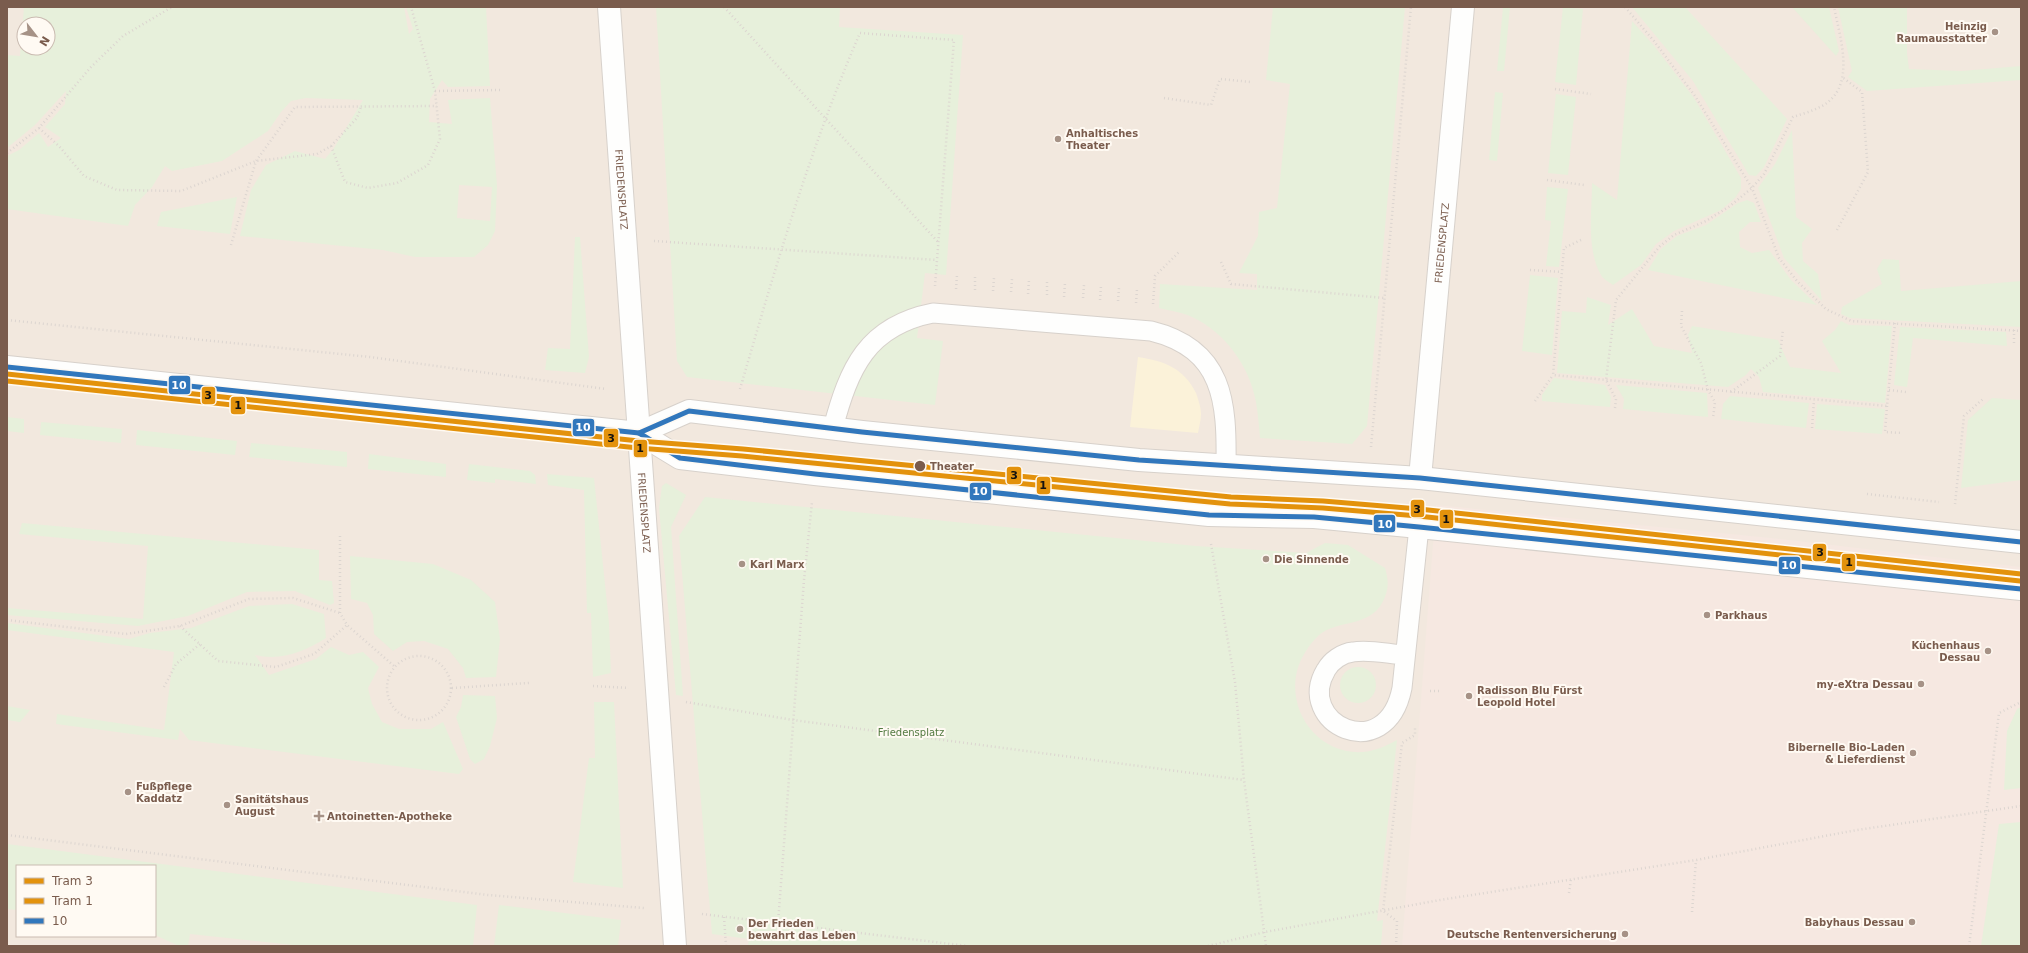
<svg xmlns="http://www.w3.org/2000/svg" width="2028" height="953" viewBox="0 0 2028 953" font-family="'DejaVu Sans',sans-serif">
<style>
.residential{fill:#f2e8de;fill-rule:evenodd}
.commercial{fill:#f6e8e1}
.green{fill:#e7f0db;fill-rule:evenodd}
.sand{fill:#fbf2d9}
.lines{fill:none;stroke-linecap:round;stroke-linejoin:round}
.service-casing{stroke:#d7d1cb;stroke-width:21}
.minor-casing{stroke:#d7d1cb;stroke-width:24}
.path{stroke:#dcd5d0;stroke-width:2.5;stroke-dasharray:1 3;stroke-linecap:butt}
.service{stroke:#fefefd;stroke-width:19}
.minor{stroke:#fefefd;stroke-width:22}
.bus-1-casing{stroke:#fffaf3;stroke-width:8}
.bus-1{stroke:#3177bc;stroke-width:5}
.tram-1-casing{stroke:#fffaf3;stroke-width:8}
.tram-2-casing{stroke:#fffaf3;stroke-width:8}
.tram-1{stroke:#e3920c;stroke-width:5}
.tram-2{stroke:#e3920c;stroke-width:5}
.poi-dot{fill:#a69286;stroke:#fffaf3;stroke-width:1.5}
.stop-dot{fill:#7a5c4d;stroke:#fffaf3;stroke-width:1.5}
.labels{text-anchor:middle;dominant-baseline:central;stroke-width:4;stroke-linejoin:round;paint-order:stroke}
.poi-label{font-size:10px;font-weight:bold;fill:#7a5c4d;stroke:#fffaf3;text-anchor:start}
.street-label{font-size:10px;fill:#7a5c4d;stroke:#fffaf3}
.stop-label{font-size:10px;font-weight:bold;fill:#7a5c4d;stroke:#fffaf3;text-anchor:start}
.park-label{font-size:10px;fill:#537a41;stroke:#fffaf3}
.line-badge{stroke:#fffaf3;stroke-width:1.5}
.badge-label{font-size:11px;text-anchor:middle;font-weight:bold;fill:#fff}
.pale-badge-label{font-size:11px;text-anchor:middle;font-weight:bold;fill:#111}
</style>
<rect width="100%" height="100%" fill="#f9f5f0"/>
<path class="residential" d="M7 7H2021V946H7ZM24 24H48V48H24ZM17 866H155V936H17Z"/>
<polygon class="commercial" points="1436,505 1771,538 2021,567 2021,946 1402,946"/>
<g class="green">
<path d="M24 7H404L409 34 413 29 406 7H486L490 86 448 87 442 80 430 99 429 122 452 124 448 100 490 98 497 186 495 231 488 245 474 257H415L383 250 240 236 251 190 266 165 295 151 325 159 334 148 363 100 306 98 291 101 281 112 268 131 222 161 172 171 165 166 152 187 135 205 128 226 7 209V156L19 150 39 133 48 147 61 138 45 127 65 104 66 91 35 125 7 148V55L20 56ZM24 24H48V48H24ZM459 185 492 187 490 221 457 218Z"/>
<polygon points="656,7 840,7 839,27 963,35 946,275 925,273 917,338 943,341 935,405 687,377 677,361"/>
<path d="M1273 7H1405L1367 426 1352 444 1260 438C1259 426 1258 414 1256 402 1250 367 1225 332 1192 317 1182 312 1170 311 1159 308L1160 284 1257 290V274L1239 273 1258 236 1259 212 1277 208 1290 84 1266 80Z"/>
<polygon points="1503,7 1510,7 1504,71 1497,71"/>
<polygon points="1563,7 1583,9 1576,85 1555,82"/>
<polygon points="1632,7 1685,7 1787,119 1764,167 1756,176 1749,175 1693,81"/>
<polygon points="1792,7 1829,7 1839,51 1836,56"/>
<polygon points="1838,7 1907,7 1907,53 1909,69 1961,71 2021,66 2021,80 1867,91 1848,77 1852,71"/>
<path d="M1632 21 1655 47 1694 98 1741 178V189L1735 198 1721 210 1674 231 1656 244 1641 265 1613 285C1609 282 1603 279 1601 275 1586 249 1592 212 1592 183L1617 200Z"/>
<polygon points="1495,92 1503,93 1497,161 1489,160"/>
<polygon points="1556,94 1576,97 1568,175 1548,173"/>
<polygon points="1792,130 1796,217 1812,229 1802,243 1803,261 1818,274 1822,301 1784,258 1758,188 1775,164"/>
<polygon points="1547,187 1568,189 1559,267 1546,266 1551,221 1545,220"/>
<polygon points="237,197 230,234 157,226 161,212"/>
<polygon points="1747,200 1754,203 1761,222 1750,222 1739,232 1740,247 1752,253 1769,250 1791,280 1817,305 1648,270 1661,249 1677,236 1706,225 1738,203"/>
<polygon points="575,237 580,237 589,357 585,373 545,370 548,348 570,349"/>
<polygon points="1883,259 1899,260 1901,291 2021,281 2021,327 1850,318 1841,314 1842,307 1882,284 1877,269"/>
<polygon points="1530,275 1558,278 1552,355 1522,351"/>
<polygon points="1587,297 1611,305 1608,325 1632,309 1654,346 1692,353 1688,335 1692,326 1778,340 1790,367 1841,373 1822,341 1835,330 1841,321 1849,325 1892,326 1885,403 1763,392 1759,377 1751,369 1746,375 1728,387 1557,373 1562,311 1586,313"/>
<polygon points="1900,327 2006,332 2007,346 1913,338 1907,387 1894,385"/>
<polygon points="1554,378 1605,385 1611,397 1610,407 1542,401 1542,395"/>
<polygon points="1616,385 1707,393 1708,417 1623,409 1624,399"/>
<polygon points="1730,396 1809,403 1806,428 1721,419 1723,404"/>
<polygon points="1992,398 2021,400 2021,480 1961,488 1968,420"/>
<polygon points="1817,404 1885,409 1882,434 1815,429"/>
<polygon points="7,417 24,419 24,433 7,431"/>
<polygon points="41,422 122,429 121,443 40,435"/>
<polygon points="137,430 237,441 235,455 136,445"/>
<polygon points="251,443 347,452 347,467 249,457"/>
<polygon points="369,454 446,464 446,477 368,469"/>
<polygon points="469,464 530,471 535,475 536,484 495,479 495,483 467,480"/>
<polygon points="547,474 594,478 609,623 611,673 593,677 591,613 587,613 584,490 548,485"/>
<polygon points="666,483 686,495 671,527 683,696 676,695 659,508 662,486"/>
<path d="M705 497 1196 546 1306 553 1325 543 1348 545 1385 568C1389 581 1389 591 1382 603 1369 627 1337 620 1319 635 1309 644 1300 659 1297 671 1287 713 1319 755 1363 752 1375 751 1386 746 1397 740L1377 921 1383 920 1381 946H748L749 939 712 934 679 536Z"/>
<polygon points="22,523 319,550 319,580 332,581 334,603 330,605 295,591 247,592 188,616 138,626 7,615 7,608 143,619 148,546 19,534"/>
<polygon points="350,556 433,564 471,580 495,602 500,639 496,677 466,678 463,668 448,649 424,641 407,642 393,651 374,634 373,615 367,603 351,599"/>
<path d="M292 604 324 614 326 638C304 652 281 661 255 655L269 675 316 659 331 647 349 655 363 652 379 667 368 688 372 704 382 722 399 729H431L443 722 463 769 459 774 189 740 180 729 178 740 56 724 57 714 164 730 174 652 7 630V623L129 639 150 633 191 628 249 606Z"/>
<circle cx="1358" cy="685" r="18"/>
<polygon points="463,695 495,696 497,718 490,746 484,759 475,764 470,759 456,717 461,707"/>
<polygon points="594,702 614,702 623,888 573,882 589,758 595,758"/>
<polygon points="7,706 30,710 20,722 7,720"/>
<polygon points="2021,707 2021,788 2004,790 2007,731 2017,709"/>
<polygon points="2021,822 2021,946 1981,946 1999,824"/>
<polygon points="7,844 477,905 473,946 302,946 190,934 188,946 179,946 155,935 155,866 17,866 17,910 7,909"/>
<polygon points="499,905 621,920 618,946 494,946"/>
</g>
<path class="sand" d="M1138 357C1164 361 1184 368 1196 393 1198 399 1201 407 1201 414 1201 420 1199 427 1198 433L1130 427Z"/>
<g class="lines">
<defs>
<g id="service">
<path d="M833 428C849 368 867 326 933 313L1151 331C1224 349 1227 402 1226 466"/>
<path d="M1404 655C1388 654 1369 649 1353 652 1342 653 1331 661 1326 670 1294 723 1386 768 1402 688L1419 527"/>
</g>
<g id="minor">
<path id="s1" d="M609 7 675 946"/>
<polyline points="7,367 639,433 680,458 815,474 1209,515 1314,517 1419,527 2021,589"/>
<polyline points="639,433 689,411 862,432 1139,460 1420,478 2021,542"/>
<path id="s2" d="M1420 478 1463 7"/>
</g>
</defs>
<use href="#service" class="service-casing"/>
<use href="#minor" class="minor-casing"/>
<g class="path">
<polyline points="724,7 938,242"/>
<polyline points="1625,7 1654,41 1695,96 1752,188 1779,258 1797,281 1826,309 1851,321 2021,331"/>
<polyline points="1555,89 1591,94"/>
<polyline points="435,91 500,90"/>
<polyline points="1164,98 1211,105 1220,79 1251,82"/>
<polyline points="39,128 59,146 84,176 117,190 181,191 256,161 317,154 331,146 357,118 361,107"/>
<polyline points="331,146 345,182 368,188 397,183 428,165 440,139 435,91 411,7"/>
<polyline points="7,153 39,128 91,67 123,36 172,7"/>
<polyline points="1547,180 1584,185"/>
<polyline points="1837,230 1868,172 1862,92 1842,77"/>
<polyline points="1581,240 1564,248 1553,375 1887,406 1895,323"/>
<polyline points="654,241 937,260"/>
<polyline points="231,245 256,161 295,107 437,106"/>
<polyline points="1221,262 1231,284 1384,298"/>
<polyline points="1530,270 1561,272"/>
<polyline points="956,289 957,275"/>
<polyline points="975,290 975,276"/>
<polyline points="993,291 994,278"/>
<polyline points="1011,292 1012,279"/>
<polyline points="1028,294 1029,280"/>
<polyline points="1047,295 1047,282"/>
<polyline points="1064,297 1065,283"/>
<polyline points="1083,298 1084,285"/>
<polyline points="1100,300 1101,286"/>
<polyline points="1118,301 1119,288"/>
<polyline points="1136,303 1137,289"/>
<polyline points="1153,304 1155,276 1179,252"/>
<polyline points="1682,311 1681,326 1701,363 1708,390 1715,402 1713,418"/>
<polyline points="7,320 370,357 606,389"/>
<polyline points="2014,330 2014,346"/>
<path d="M740 389C775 269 810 148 860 33L954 40 935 286"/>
<polyline points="1889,390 1906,392"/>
<polyline points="1731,392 1780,356 1783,329"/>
<polyline points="1535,401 1553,375"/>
<polyline points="1887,406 1885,432 1902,433"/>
<path d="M1615 408 1616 399 1606 380 1616 300 1660 246 1674 235 1706 221 1730 206 1752 188 1764 174 1793 117C1802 114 1813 111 1822 106 1857 87 1840 38 1834 7"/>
<polyline points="1812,428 1814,400"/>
<polyline points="1371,447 1411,7"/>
<polyline points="1867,494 1939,502"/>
<polyline points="1955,504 1964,416 1984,398"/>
<polyline points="340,536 340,613 347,625 394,666"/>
<polyline points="1211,544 1235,682 1244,780 1266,946"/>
<polyline points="7,620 126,634 180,626 249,599 293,598 340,613"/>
<polyline points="180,626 218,661 276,667 314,654 347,625"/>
<circle cx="419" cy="688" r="32"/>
<polyline points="593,686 629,688"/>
<polyline points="164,687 176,664 200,644"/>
<polyline points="452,688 529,683"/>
<polyline points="1430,691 1440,691"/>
<polyline points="686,702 793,720 1244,780"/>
<polyline points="7,835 488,895 644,908"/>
<polyline points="1569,893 1571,879"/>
<polyline points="1692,912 1696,860"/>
<polyline points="702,914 968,946"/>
<polyline points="724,917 726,946"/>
<polyline points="778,923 804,580 812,502"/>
<polyline points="1208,946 1265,932 1440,900 1696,860 1857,830 2021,806"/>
<polyline points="1396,946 1397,921 1383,911 1402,743 1415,735 1415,728"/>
<polyline points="1969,946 1999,713 2021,702"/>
</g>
<use href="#service" class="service"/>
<use href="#minor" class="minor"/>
<defs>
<g id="bus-1">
<polyline points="7,367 639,433 680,458 815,474 1209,515 1314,517 1419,527 2021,589"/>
<polyline points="639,433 689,411 862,432 1139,460 1420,478 2021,542"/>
</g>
</defs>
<use href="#bus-1" class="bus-1-casing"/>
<use href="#bus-1" class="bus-1"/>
<defs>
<polyline id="tram-1" points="7,374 639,441 743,449 1231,497 1323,501 1419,509 2021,574"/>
<polyline id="tram-2" points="7,381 638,448 742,456 1230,504 1323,508 1418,516 2020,581"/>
</defs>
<use href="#tram-1" class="tram-1-casing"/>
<use href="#tram-2" class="tram-2-casing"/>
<use href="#tram-1" class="tram-1"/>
<use href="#tram-2" class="tram-2"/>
</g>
<g class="poi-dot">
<circle cx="1995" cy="32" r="4"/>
<circle cx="1058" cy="139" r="4"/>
<circle cx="1266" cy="559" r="4"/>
<circle cx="742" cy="564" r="4"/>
<circle cx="1707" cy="615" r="4"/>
<circle cx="1988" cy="651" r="4"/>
<circle cx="1921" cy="684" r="4"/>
<circle cx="1469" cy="696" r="4"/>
<circle cx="1913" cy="753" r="4"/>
<circle cx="128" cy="792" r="4"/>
<circle cx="227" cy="805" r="4"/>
<path d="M317 810h4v4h4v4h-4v4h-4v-4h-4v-4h4z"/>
<circle cx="1912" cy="922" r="4"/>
<circle cx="740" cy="929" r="4"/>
<circle cx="1625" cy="934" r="4"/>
</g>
<circle class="stop-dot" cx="920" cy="466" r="6"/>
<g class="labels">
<g class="poi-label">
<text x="1987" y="26" text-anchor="end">Heinzig<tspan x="1987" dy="12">Raumausstatter</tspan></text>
<text x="1066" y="133">Anhaltisches<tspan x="1066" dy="12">Theater</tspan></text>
<text x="1274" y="559">Die Sinnende</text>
<text x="750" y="564">Karl Marx</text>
<text x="1715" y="615">Parkhaus</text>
<text x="1980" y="645" text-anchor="end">Küchenhaus<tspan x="1980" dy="12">Dessau</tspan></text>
<text x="1913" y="684" text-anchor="end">my-eXtra Dessau</text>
<text x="1477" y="690">Radisson Blu Fürst<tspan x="1477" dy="12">Leopold Hotel</tspan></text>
<text x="1905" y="747" text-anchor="end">Bibernelle Bio-Laden<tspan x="1905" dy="12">&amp; Lieferdienst</tspan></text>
<text x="136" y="786">Fußpflege<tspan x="136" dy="12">Kaddatz</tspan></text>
<text x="235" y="799">Sanitätshaus<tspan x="235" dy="12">August</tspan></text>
<text x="327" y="816">Antoinetten-Apotheke</text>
<text x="1904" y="922" text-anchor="end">Babyhaus Dessau</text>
<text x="748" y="923">Der Frieden<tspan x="748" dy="12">bewahrt das Leben</tspan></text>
<text x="1617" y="934" text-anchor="end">Deutsche Rentenversicherung</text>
</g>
<g class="street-label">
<text stroke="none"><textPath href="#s1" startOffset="183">FRIEDENSPLATZ</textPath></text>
<text stroke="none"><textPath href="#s2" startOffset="236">FRIEDENSPLATZ</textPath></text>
<text stroke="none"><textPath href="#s1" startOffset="507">FRIEDENSPLATZ</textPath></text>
</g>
<g class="stop-label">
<text x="930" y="466">Theater</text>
</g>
<g class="park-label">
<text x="911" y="732">Friedensplatz</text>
</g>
</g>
<g class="line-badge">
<rect x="168" y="375" width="23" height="20" rx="4" fill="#3177bc"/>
<rect x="201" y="386" width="15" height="19" rx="4" fill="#e3920c"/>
<rect x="230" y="396" width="16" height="19" rx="4" fill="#e3920c"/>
<rect x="572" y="418" width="23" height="19" rx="4" fill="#3177bc"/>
<rect x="603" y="428" width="16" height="20" rx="4" fill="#e3920c"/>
<rect x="633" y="439" width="15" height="19" rx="4" fill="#e3920c"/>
<rect x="1006" y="466" width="16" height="19" rx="4" fill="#e3920c"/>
<rect x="1036" y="476" width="15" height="19" rx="4" fill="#e3920c"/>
<rect x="969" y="482" width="23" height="19" rx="4" fill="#3177bc"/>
<rect x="1410" y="499" width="15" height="19" rx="4" fill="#e3920c"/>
<rect x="1439" y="509" width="15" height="20" rx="4" fill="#e3920c"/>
<rect x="1373" y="514" width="23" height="19" rx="4" fill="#3177bc"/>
<rect x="1812" y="543" width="15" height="19" rx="4" fill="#e3920c"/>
<rect x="1841" y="553" width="15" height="19" rx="4" fill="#e3920c"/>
<rect x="1778" y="556" width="23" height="19" rx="4" fill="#3177bc"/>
</g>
<g class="badge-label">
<text x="179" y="389">10</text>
<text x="583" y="431">10</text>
<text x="980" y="495">10</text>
<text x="1385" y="528">10</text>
<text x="1789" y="569">10</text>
</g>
<g class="pale-badge-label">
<text x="208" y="399">3</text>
<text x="238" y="409">1</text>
<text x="611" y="442">3</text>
<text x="640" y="452">1</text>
<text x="1014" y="479">3</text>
<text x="1043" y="489">1</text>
<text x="1417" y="513">3</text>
<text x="1446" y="523">1</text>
<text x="1820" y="556">3</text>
<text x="1849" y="566">1</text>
</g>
<rect width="2028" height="953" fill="none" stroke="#7a5c4d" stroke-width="16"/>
<rect x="16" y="865" width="140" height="72" fill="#fffaf3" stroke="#cabbb1"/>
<rect x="24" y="878" width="20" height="6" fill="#e3920c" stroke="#cabbb1"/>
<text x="52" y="885" font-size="12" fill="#7a5c4d">Tram 3</text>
<rect x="24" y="898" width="20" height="6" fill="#e3920c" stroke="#cabbb1"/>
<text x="52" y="905" font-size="12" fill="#7a5c4d">Tram 1</text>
<rect x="24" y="918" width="20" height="6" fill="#3177bc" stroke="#cabbb1"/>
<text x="52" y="925" font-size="12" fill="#7a5c4d">10</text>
<g transform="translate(36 36) rotate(121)"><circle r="19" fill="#fffaf3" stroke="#cabbb1"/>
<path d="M0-3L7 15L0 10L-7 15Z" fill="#a69286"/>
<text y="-6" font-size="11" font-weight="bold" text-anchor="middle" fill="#7a5c4d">N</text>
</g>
</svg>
